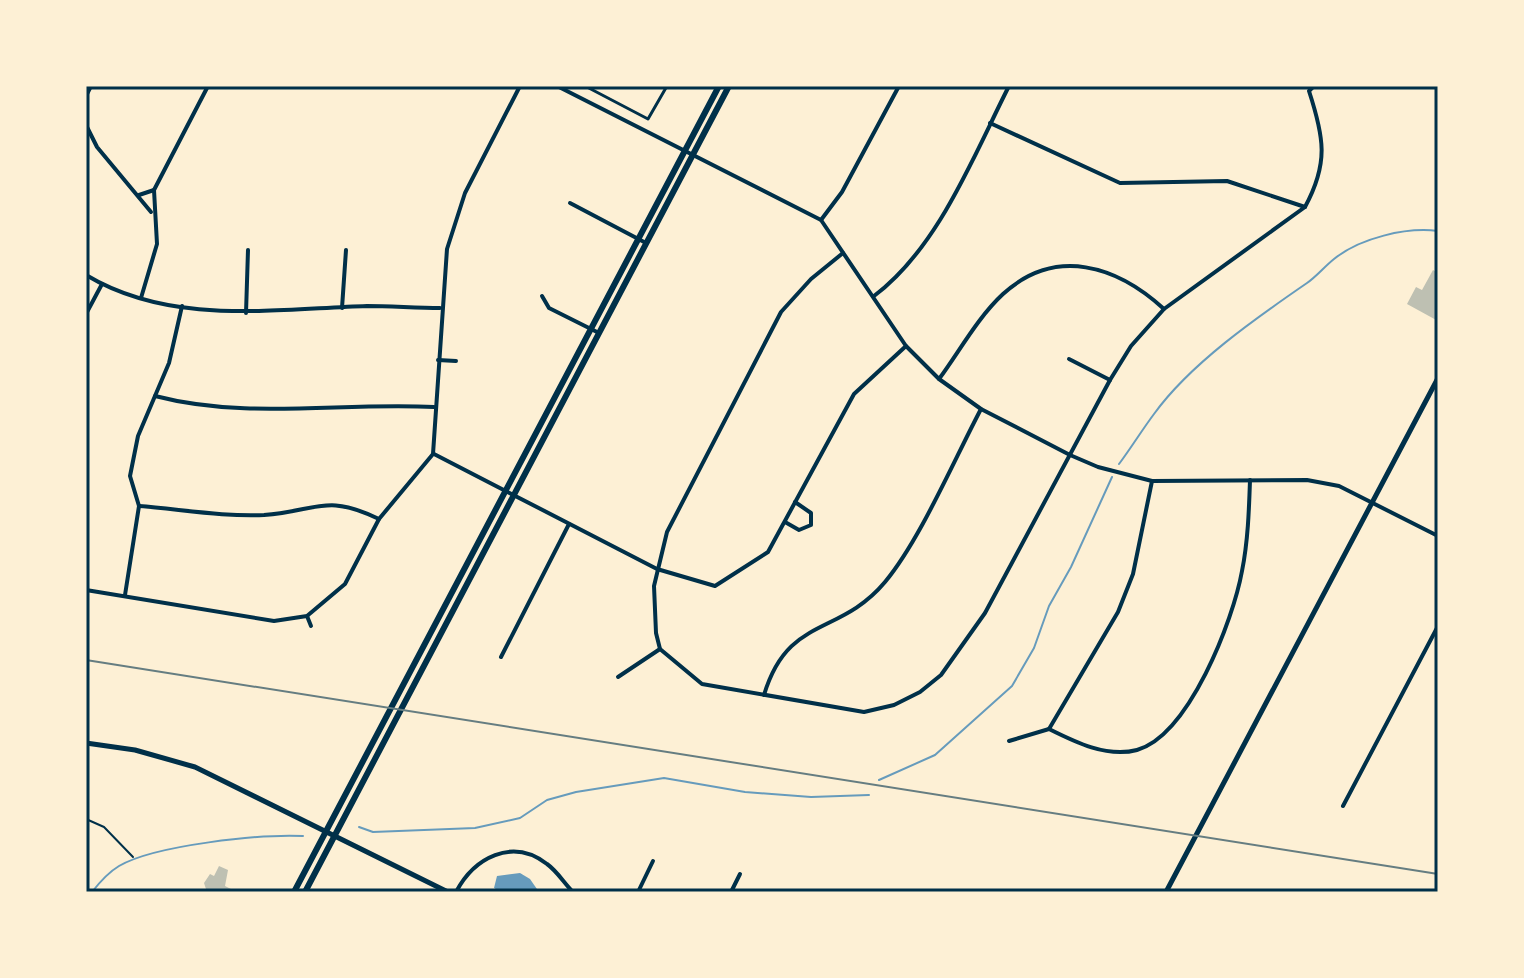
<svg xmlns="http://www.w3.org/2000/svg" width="1524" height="978" viewBox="0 0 1524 978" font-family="'Nunito Sans',sans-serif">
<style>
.water{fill:#669bbc}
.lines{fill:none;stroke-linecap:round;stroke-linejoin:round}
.stream{stroke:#669bbc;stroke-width:2}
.building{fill:#bec0b2}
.path{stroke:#003049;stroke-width:2}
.pedestrian{stroke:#003049;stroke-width:3}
.minor{stroke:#003049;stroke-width:4}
.secondary{stroke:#003049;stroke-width:5}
.primary{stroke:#003049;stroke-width:6}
.rail{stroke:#657d81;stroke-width:2}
.neatline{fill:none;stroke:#003049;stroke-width:3}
</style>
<rect width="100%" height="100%" fill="#fdf0d5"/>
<polygon class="water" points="520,873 530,879 539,892 501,892 494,888 497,876"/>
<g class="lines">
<g class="stream">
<path d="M1119 464C1131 448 1142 430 1154 414 1190 364 1256 318 1307 283 1317 276 1324 267 1334 259 1360 238 1406 227 1438 231"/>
<polyline points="879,780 935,755 1012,686 1034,648 1049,606 1071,567 1112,477"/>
<polyline points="359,827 373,832 475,828 520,818 547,800 576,792 664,778 745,792 811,797 869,795"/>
<path d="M92 892C99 883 109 872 119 866 155 845 261 834 303 836"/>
</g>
</g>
<g class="building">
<polygon points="1433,270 1438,273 1438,321 1407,304 1416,287 1422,290"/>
<polygon points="219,866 228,870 225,886 237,892 207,892 204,883 210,874 214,876"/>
</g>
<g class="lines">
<polyline class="path" points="86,819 104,827 133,857"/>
<polyline class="pedestrian" points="585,86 648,119 667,86"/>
<g class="minor">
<polyline points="557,86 821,220 906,346 939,379 981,409 1070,455 1098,467 1152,481 1307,480 1339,486 1438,536"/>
<polyline points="1158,86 1159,86"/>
<polyline points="86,96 91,86"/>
<polyline points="990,123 1120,183 1227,181 1305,207"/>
<polyline points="86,125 97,147 151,212"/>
<polyline points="139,195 154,190"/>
<polyline points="570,203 646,243"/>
<polyline points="821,220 842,192 899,86"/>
<path d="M843 253 811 279 781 312 667 532 654 586 656 633 660 649 702 684 864 712 894 705 920 692 941 675 985 613 1110 380 1131 346 1164 309 1305 207C1329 163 1324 137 1309 91L1314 86"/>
<path d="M86 275C171 326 273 309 367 306 391 306 416 308 440 308"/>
<polyline points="542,296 549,308 599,333"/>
<path d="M874 296C938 248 973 157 1009 86"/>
<polyline points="141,298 157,244 154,190 208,86"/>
<polyline points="342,308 346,250"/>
<polyline points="246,313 248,250"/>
<polyline points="86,314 102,284"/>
<polyline points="1069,359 1110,380"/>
<polyline points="438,360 456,361"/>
<path d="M939 379C959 352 978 317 1003 294 1056 246 1117 266 1164 309"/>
<path d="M155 396C247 420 340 402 434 407"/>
<polyline points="434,454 657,569 715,586 768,552 854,394 906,346"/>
<path d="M139 506C179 509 224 517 264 515 318 511 325 493 379 519"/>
<polyline points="785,522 799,530 811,525 811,513 795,502"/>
<polyline points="86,590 274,621 307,616 345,584 379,519 433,454 447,249 465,193 520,86"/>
<polyline points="125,595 139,506 130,476 138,436 169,363 182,306"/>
<polyline points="307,616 311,626"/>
<polyline points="501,657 569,524"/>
<polyline points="618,677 660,649"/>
<path d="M764 695C788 615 839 637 885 582 920 540 954 460 981 409"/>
<polyline points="1049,729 1118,612 1133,574 1152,481"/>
<path d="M1009 741 1049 729C1075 742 1107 758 1137 750 1189 735 1233 621 1242 571 1248 541 1249 510 1250 480"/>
<polyline points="1343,806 1438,626"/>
<path d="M456 892C474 858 512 837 547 864 557 871 564 883 573 892"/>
<polyline points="638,892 653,861"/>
<polyline points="731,892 740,874"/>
</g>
<g class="secondary">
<polyline points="86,743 135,750 195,767 448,892"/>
<polyline points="1166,892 1438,378"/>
</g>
<g class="primary">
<polyline points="294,892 719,86"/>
<polyline points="305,892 729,86"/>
</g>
<polyline class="rail" points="86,660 1438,874"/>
</g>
<rect width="1524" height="978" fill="none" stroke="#fdf0d5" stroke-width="176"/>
<rect x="88" y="88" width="1348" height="802" class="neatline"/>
</svg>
